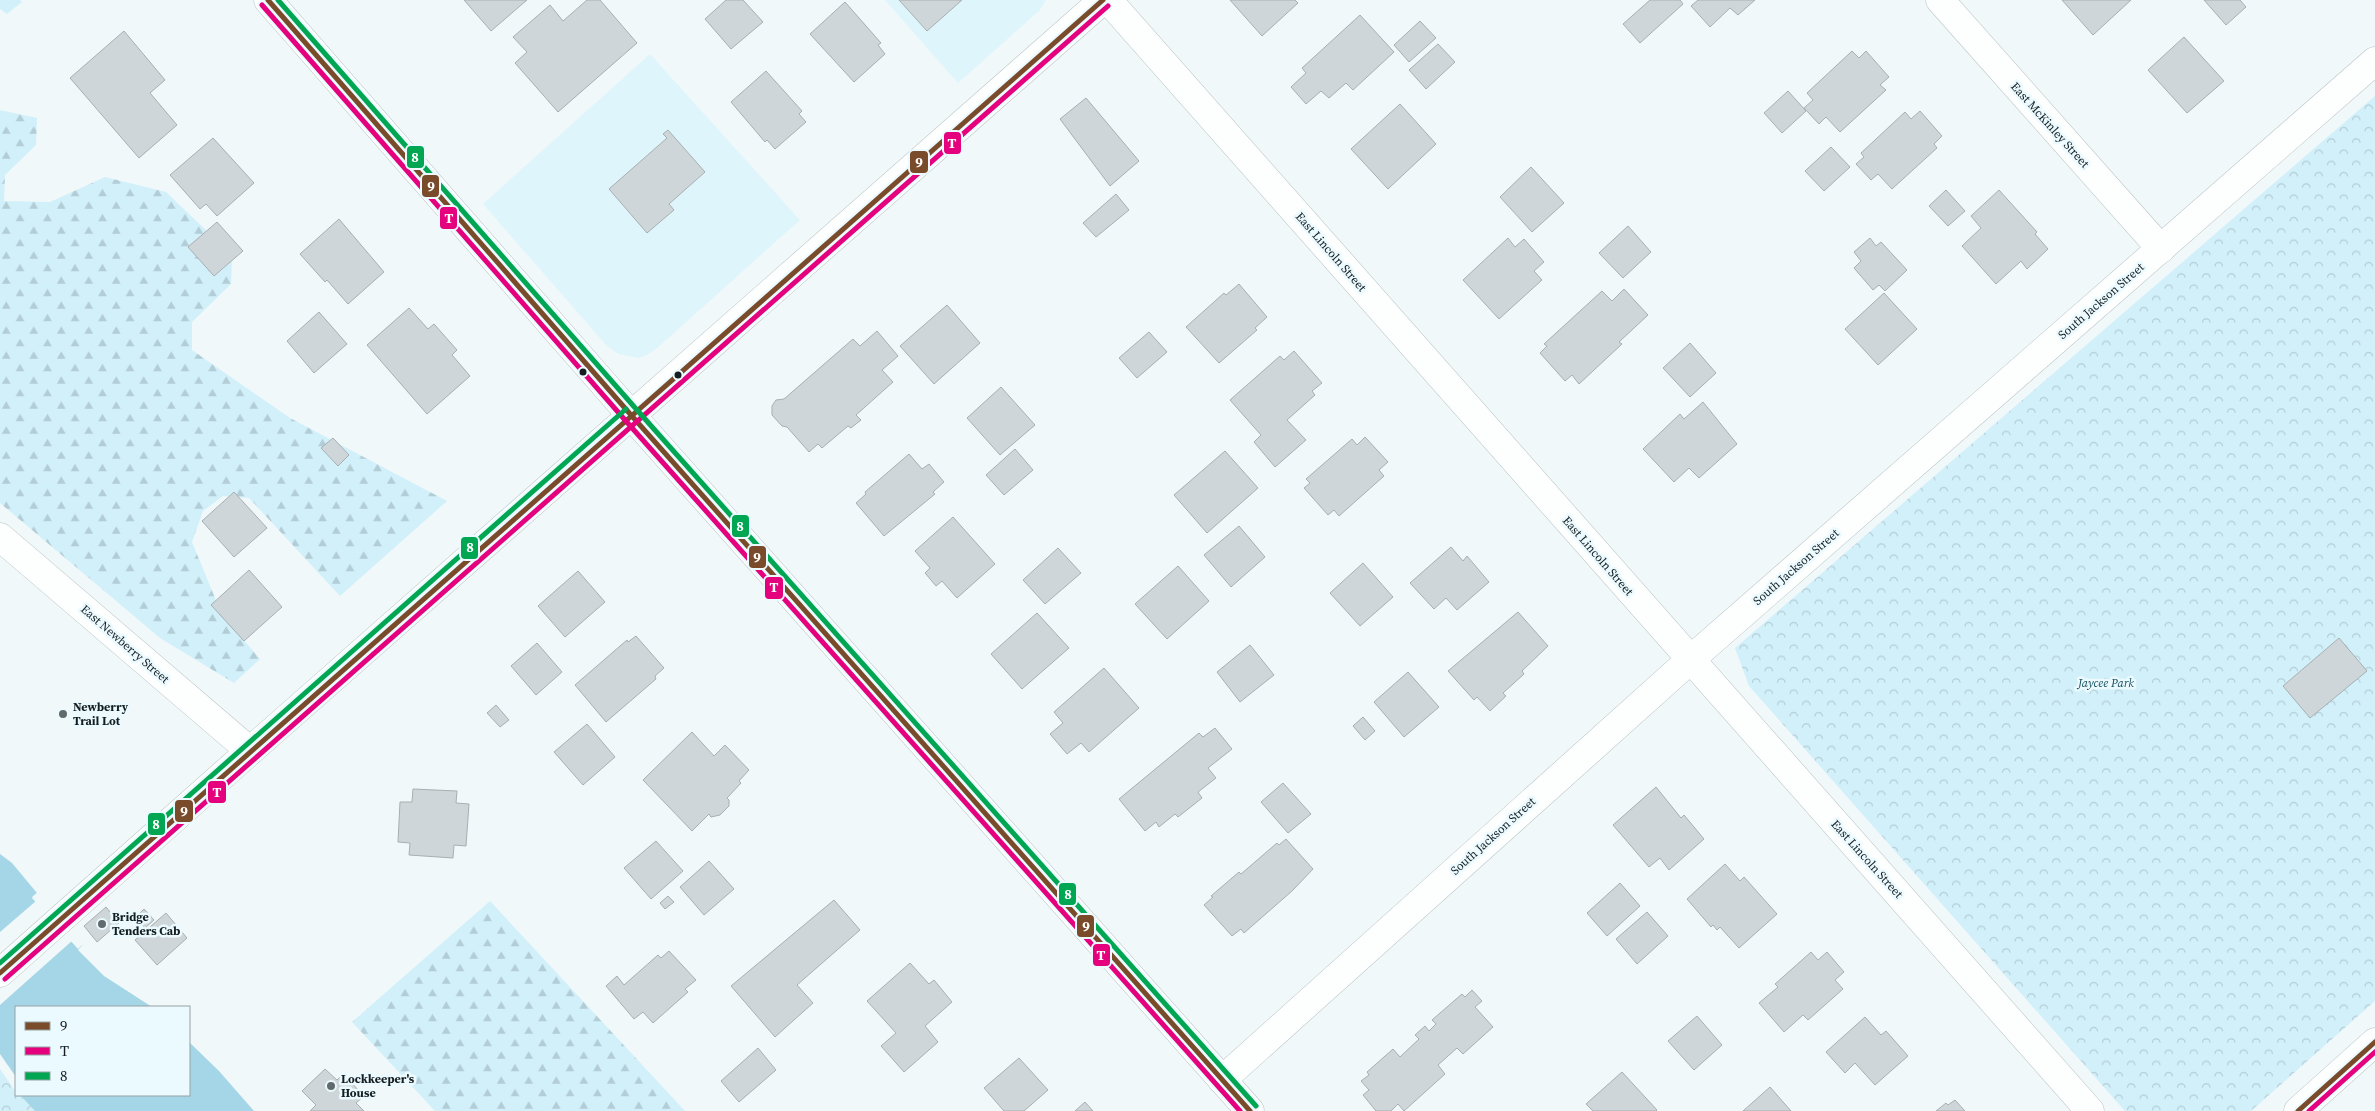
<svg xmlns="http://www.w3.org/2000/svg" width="2375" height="1111" viewBox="0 0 2375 1111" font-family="'Source Serif 4',serif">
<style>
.built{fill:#def5fc}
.grass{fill:#d2f0fa}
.forest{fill:url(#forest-firs)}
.park{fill:url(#park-crowns)}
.water{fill:#a4d6e7}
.pier{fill:#f0f8fa}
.building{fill:#ced6d9;stroke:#a7afb1}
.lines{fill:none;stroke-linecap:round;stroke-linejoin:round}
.minor-casing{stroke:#bac2c4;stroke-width:29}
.major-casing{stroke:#bac2c4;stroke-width:29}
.minor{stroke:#fdfefe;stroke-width:28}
.major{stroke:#fdfefe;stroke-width:28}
.bus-1-casing{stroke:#ebfaff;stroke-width:9}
.bus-2-casing{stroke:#ebfaff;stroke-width:9}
.bus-3-casing{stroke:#ebfaff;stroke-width:9}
.bus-1{stroke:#7a4b2a;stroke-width:5}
.bus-2{stroke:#e5007d;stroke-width:5}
.bus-3{stroke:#00a651;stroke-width:5}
.bus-dot{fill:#141d20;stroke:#ebfaff;stroke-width:2}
.poi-dot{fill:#616a6c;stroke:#ebfaff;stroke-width:2}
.labels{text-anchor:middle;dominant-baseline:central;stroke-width:5;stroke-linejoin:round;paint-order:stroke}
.street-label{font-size:12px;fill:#141d20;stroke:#ebfaff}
.park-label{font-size:12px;font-style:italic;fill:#134e5e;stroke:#ebfaff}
.poi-label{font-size:12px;font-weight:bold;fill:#141d20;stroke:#ebfaff;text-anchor:start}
.line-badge{stroke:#ebfaff;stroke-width:2}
.badge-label{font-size:14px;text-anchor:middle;font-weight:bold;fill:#fff}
</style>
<defs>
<pattern id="forest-firs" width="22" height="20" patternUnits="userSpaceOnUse" patternTransform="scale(1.25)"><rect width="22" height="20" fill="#d2f0fa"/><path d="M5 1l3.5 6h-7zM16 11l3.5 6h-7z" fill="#b3cdd6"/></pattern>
<pattern id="park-crowns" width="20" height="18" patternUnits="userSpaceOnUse" patternTransform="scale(1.25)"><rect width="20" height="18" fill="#d2f0fa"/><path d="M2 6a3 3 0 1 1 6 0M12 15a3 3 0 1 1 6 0" fill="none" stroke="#b3cdd6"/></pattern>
</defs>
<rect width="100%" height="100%" fill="#f0f8fa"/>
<g class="built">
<polygon points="885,0 1046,0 1040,10 958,83"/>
<polygon points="650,54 800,220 657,348 647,355 639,358 619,354 607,346 483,204"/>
</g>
<polygon class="grass" points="0,0 20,0 22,2 7,14 0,9"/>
<g class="forest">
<polygon points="0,110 37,118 36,145 5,175 4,201 50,202 105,177 166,192 232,255 231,284 192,322 192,350 290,418 447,501 340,596 249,498 223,496 203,511 192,542 222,615 260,659 234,683 160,638 0,503"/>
<polygon points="490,901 685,1111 435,1111 352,1022"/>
</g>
<g class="park">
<polygon points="2375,96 2375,1001 2251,1111 2125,1111 1749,686 1735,648"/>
<polygon points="0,1065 16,1089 16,1095 20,1095 35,1111 0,1111"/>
</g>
<g class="water">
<polygon points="0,854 12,863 37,893 32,898 78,949 82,945 165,1007 16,1007 16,1089 0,1065"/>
<polygon points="189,1029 264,1111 35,1111 20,1095 189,1095"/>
</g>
<g class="pier">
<polygon points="39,891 36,897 73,940 0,1005 0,932 36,901 32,897"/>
<polygon points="84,943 164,1003 167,1007 152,1007 104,976 78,950"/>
<polygon points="189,1027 217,1053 267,1111 254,1111 219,1071 189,1042"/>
<polygon points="0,1054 16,1077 16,1092 0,1069"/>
</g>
<g class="building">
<polygon points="464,0 527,0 491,31"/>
<polygon points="587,0 600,0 637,43 558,112 515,63 527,52 513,37 550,5 563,21"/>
<polygon points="726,0 743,0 763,22 731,49 705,19"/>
<polygon points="899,0 962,0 927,31"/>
<polygon points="1230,0 1295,0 1298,3 1262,36"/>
<polygon points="1650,0 1680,0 1683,4 1640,43 1623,24"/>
<polygon points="1698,0 1755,0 1738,15 1730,8 1710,27 1691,6"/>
<polygon points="2062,0 2131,0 2093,35"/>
<polygon points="2204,0 2240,0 2246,7 2226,25"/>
<polygon points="845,2 881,43 878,45 885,54 854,82 810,34"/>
<polygon points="1360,15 1394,52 1353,90 1346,83 1329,98 1321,91 1306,104 1291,87 1306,73 1302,68"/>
<polygon points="1420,21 1436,38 1409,62 1394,45"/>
<polygon points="124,31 165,80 150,93 177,125 139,158 70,78"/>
<polygon points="2184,37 2224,81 2187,113 2148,70"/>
<polygon points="1438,44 1455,62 1426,89 1409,70"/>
<polygon points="1852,51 1859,58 1866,51 1889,77 1880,85 1886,90 1840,132 1826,117 1819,124 1804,108 1813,100 1807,93"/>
<polygon points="766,71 802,111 799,114 806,122 775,149 767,140 765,142 731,102"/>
<polygon points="1788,91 1806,111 1782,133 1764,113"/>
<polygon points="1086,98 1139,161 1110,186 1060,119"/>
<polygon points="1400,104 1436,144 1388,189 1351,149"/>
<polygon points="1920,111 1942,136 1934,144 1937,148 1892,189 1878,174 1871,180 1856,164 1864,157 1861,153 1905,112 1911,119"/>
<polygon points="668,130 705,172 669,204 674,210 647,233 609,189 667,138 663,134"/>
<polygon points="213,138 254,183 217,216 206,204 200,209 170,175"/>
<polygon points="1831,147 1850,167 1824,191 1805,171"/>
<polygon points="1531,167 1564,203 1532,232 1500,197"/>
<polygon points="1946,190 1965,211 1948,226 1929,206"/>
<polygon points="1999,190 2037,232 2035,234 2048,249 2027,269 2021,261 1996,284 1962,246 1981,228 1971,216"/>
<polygon points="1116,194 1129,210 1096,237 1083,223"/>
<polygon points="339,219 384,272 348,304 327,280 325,282 300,254"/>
<polygon points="217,222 243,251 214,276 188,247"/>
<polygon points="1628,226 1651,252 1623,278 1599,253"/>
<polygon points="1508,238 1515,247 1524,239 1544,262 1534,271 1542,280 1499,319 1463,280"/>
<polygon points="1870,238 1876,246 1881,242 1907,270 1885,291 1879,285 1873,290 1854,268 1861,261 1854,252"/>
<polygon points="1239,284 1267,317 1255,328 1257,330 1219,363 1186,327 1224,293 1226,295"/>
<polygon points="1624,289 1648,315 1619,342 1622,344 1579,384 1572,375 1565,381 1540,353 1547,346 1544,344 1602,291 1612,301"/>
<polygon points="1884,293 1917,329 1878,365 1845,329"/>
<polygon points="947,305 980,343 934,384 900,346"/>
<polygon points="409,308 428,329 434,324 457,350 452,355 470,376 427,414 367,345"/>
<polygon points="319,312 347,344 314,373 287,341"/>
<polygon points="877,331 898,356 882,370 893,382 856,415 861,420 851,428 848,426 822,448 818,444 809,452 787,427 782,426 772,415 772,406 776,400 784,399 853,339 860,346"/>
<polygon points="1149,332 1167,352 1137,378 1119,358"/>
<polygon points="1690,343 1716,373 1690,397 1663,368"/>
<polygon points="1294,351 1322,383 1312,391 1315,395 1287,420 1306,440 1275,467 1254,442 1261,435 1230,400 1280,356 1284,360"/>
<polygon points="1001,387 1035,425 1000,455 967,418"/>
<polygon points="1703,402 1737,444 1699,478 1689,468 1674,482 1643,449 1680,414 1684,419"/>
<polygon points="1365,437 1388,462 1379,470 1384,476 1339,516 1334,510 1328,515 1304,488 1310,483 1306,479 1352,439 1357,445"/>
<polygon points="333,438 349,455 338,466 321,448"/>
<polygon points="1015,449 1033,470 1004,495 986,475"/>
<polygon points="1225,451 1258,488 1207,533 1174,495"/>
<polygon points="909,454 922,469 929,464 944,482 933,492 935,494 884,536 856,503 866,494 865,492"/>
<polygon points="234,492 267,528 234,557 202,521"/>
<polygon points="953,517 995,564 957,598 942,581 936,586 925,573 930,568 915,551"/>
<polygon points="1239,526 1265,557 1231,587 1204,555"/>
<polygon points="1451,547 1463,561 1467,556 1489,582 1457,610 1446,598 1434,609 1410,583"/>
<polygon points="1058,548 1081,573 1045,604 1023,580"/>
<polygon points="1363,563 1393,597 1360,626 1330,593"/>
<polygon points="1178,566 1209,601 1167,639 1135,604"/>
<polygon points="249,570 282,607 244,641 211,605"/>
<polygon points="578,571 605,602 565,637 538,606"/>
<polygon points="1518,612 1548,646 1522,671 1524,674 1503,693 1506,696 1490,711 1477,697 1474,700 1448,671"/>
<polygon points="1037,613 1069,648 1022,689 991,654"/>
<polygon points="636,636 664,668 655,676 656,679 606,722 575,685 627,640 628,642"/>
<polygon points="2339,638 2367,671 2310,718 2283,686"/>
<polygon points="537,643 562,672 536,695 511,666"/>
<polygon points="1250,645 1274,675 1240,702 1217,672"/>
<polygon points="1104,668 1139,708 1089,752 1081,743 1067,754 1050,734 1063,723 1054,712"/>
<polygon points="1408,672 1439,707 1404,737 1374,702"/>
<polygon points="496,705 509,720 500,727 487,713"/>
<polygon points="1363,717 1375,731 1365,740 1353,726"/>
<polygon points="587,724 615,757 583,785 554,752"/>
<polygon points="1215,728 1232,749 1208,768 1216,778 1198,792 1202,798 1178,817 1175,814 1159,827 1156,822 1145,831 1119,799 1199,733 1203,737"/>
<polygon points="692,732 714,756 725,745 749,770 739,781 741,783 727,798 729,800 729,806 720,815 711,817 709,814 692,831 643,780"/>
<polygon points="1283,783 1311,814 1288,833 1261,802"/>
<polygon points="1656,787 1681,818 1684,815 1704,839 1669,870 1660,858 1649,867 1613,825"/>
<polygon points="413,789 457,791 456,803 469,804 466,846 454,845 453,858 409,855 410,843 398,842 400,802 412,802"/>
<polygon points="1286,839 1313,869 1292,891 1244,933 1241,929 1232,936 1204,905 1213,897 1211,896 1239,872 1241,874 1277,843 1279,845"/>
<polygon points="656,841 683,871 651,899 624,868"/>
<polygon points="709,861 734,889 704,915 680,887"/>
<polygon points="1725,864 1740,881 1744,877 1777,914 1739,948 1720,927 1717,930 1713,925 1711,927 1687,899"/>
<polygon points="1620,883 1640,906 1607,936 1587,913"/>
<polygon points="668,896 674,902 665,909 660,903"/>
<polygon points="834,900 860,930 797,985 813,1003 775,1037 731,986"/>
<polygon points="106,907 119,923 97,942 84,926"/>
<polygon points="144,909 154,920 145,928 135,918"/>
<polygon points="1647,912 1668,936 1637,964 1616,939"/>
<polygon points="166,913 187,938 157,965 135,940"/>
<polygon points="669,951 696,980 685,989 688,992 653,1023 643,1012 634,1019 606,986 617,976 624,985 658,955 661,958"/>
<polygon points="1811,952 1818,960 1827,952 1844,972 1835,980 1843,989 1808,1020 1803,1015 1784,1032 1759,1003 1778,987 1775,984"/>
<polygon points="910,963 929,984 934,980 952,1002 925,1026 938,1042 904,1072 881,1046 896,1033 867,1001"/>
<polygon points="1472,990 1482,1001 1475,1007 1493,1027 1463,1054 1457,1048 1438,1065 1445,1074 1404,1111 1398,1104 1391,1111 1376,1111 1363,1095 1369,1090 1361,1081 1369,1075 1367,1072 1393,1049 1400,1057 1419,1039 1415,1035 1425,1026 1429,1031 1436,1024 1432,1020 1462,994 1465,997"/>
<polygon points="1697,1016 1722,1045 1694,1070 1668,1041"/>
<polygon points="1865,1017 1881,1035 1886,1031 1908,1056 1875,1085 1855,1063 1845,1073 1826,1052"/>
<polygon points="758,1048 776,1070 739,1102 721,1081"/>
<polygon points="1019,1058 1048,1090 1024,1111 1004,1111 984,1088"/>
<polygon points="325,1069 337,1080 343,1074 364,1096 356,1103 364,1111 310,1111 316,1105 302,1091"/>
<polygon points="1622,1072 1657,1110 1656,1111 1593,1111 1586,1104"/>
<polygon points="1770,1087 1791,1111 1743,1111"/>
<polygon points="1955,1100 1965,1111 1936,1111 1946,1103 1948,1105"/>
<polygon points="1085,1102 1093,1111 1075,1111"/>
</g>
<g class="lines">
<defs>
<g id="minor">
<polyline points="268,0 631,415 1250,1111"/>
<polyline points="1108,0 2090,1111"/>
<polyline points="1940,0 2161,249"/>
<polyline points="0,537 250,751"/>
<polyline points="1222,1080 1690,660 2375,61"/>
<polyline points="2298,1111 2375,1042"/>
</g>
<polyline id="major" points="0,973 250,751 1103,0"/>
</defs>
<use href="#minor" class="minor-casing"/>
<use href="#major" class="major-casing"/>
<use href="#minor" class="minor"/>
<use href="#major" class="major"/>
<defs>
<g id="bus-1">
<polyline points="268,0 631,415 1250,1111"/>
<polyline points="0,973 1103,0"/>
<polyline points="2298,1111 2375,1042"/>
</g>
<g id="bus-2">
<polyline points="262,5 625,420 1240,1111"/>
<polyline points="5,979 1108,6"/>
<polyline points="2309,1111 2375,1052"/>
</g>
<g id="bus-3">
<polyline points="278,0 637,410 1256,1106"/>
<polyline points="0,963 626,409"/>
</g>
</defs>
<use href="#bus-1" class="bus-1-casing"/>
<use href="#bus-2" class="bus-2-casing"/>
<use href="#bus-3" class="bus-3-casing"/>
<use href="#bus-1" class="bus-1"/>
<use href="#bus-2" class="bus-2"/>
<use href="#bus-3" class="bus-3"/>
</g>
<g class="bus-dot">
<circle cx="583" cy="372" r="4.5"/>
<circle cx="678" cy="375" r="4.5"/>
</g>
<g class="poi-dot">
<circle cx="63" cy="714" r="5"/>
<circle cx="102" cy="924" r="5"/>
<circle cx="331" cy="1086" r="5"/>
</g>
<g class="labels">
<g class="street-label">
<text transform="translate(2050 125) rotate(48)">East McKinley Street</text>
<text transform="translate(1331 252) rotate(49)">East Lincoln Street</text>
<text transform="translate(2101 301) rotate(-41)">South Jackson Street</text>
<text transform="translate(1598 556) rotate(49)">East Lincoln Street</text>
<text transform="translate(1796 567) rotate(-41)">South Jackson Street</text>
<text transform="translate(125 644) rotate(41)">East Newberry Street</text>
<text transform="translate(1493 836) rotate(-42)">South Jackson Street</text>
<text transform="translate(1867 859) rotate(48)">East Lincoln Street</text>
</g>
<g class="park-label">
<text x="2106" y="683">Jaycee Park</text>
</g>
<g class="poi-label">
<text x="73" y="707">Newberry<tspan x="73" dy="14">Trail Lot</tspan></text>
<text x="112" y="917">Bridge<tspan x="112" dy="14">Tenders Cab</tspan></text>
<text x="341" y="1079">Lockkeeper's<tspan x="341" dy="14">House</tspan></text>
</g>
</g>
<g class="line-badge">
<rect x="943" y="131" width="19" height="24" rx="5" fill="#e5007d"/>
<rect x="406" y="145" width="19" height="24" rx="5" fill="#00a651"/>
<rect x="909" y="150" width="20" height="24" rx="5" fill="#7a4b2a"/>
<rect x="421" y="174" width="19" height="24" rx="5" fill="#7a4b2a"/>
<rect x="439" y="206" width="19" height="24" rx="5" fill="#e5007d"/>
<rect x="731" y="514" width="19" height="24" rx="5" fill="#00a651"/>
<rect x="460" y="536" width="19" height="24" rx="5" fill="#00a651"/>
<rect x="748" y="545" width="19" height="24" rx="5" fill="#7a4b2a"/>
<rect x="764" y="576" width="20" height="24" rx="5" fill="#e5007d"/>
<rect x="207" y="780" width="20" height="24" rx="5" fill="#e5007d"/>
<rect x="174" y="799" width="20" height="24" rx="5" fill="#7a4b2a"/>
<rect x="147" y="812" width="19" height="24" rx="5" fill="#00a651"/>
<rect x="1058" y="882" width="19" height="24" rx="5" fill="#00a651"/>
<rect x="1076" y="914" width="19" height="24" rx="5" fill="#7a4b2a"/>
<rect x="1092" y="943" width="19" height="24" rx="5" fill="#e5007d"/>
</g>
<g class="badge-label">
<text x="952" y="148">T</text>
<text x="415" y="162">8</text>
<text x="919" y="167">9</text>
<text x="431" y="191">9</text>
<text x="449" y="223">T</text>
<text x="740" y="531">8</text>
<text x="470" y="552">8</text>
<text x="757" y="562">9</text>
<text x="774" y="592">T</text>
<text x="217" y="797">T</text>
<text x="184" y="816">9</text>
<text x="156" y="829">8</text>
<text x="1068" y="899">8</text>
<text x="1086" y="931">9</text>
<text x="1101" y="960">T</text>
</g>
<rect x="15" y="1006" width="175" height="90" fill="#ebfaff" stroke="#95a2a6"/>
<rect x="25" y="1022" width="25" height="8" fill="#7a4b2a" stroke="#95a2a6"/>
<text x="60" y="1031" font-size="15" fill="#141d20">9</text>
<rect x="25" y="1047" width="25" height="8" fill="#e5007d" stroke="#95a2a6"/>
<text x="60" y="1056" font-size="15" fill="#141d20">T</text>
<rect x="25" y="1072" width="25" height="8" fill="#00a651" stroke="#95a2a6"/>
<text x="60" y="1081" font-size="15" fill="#141d20">8</text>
</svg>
